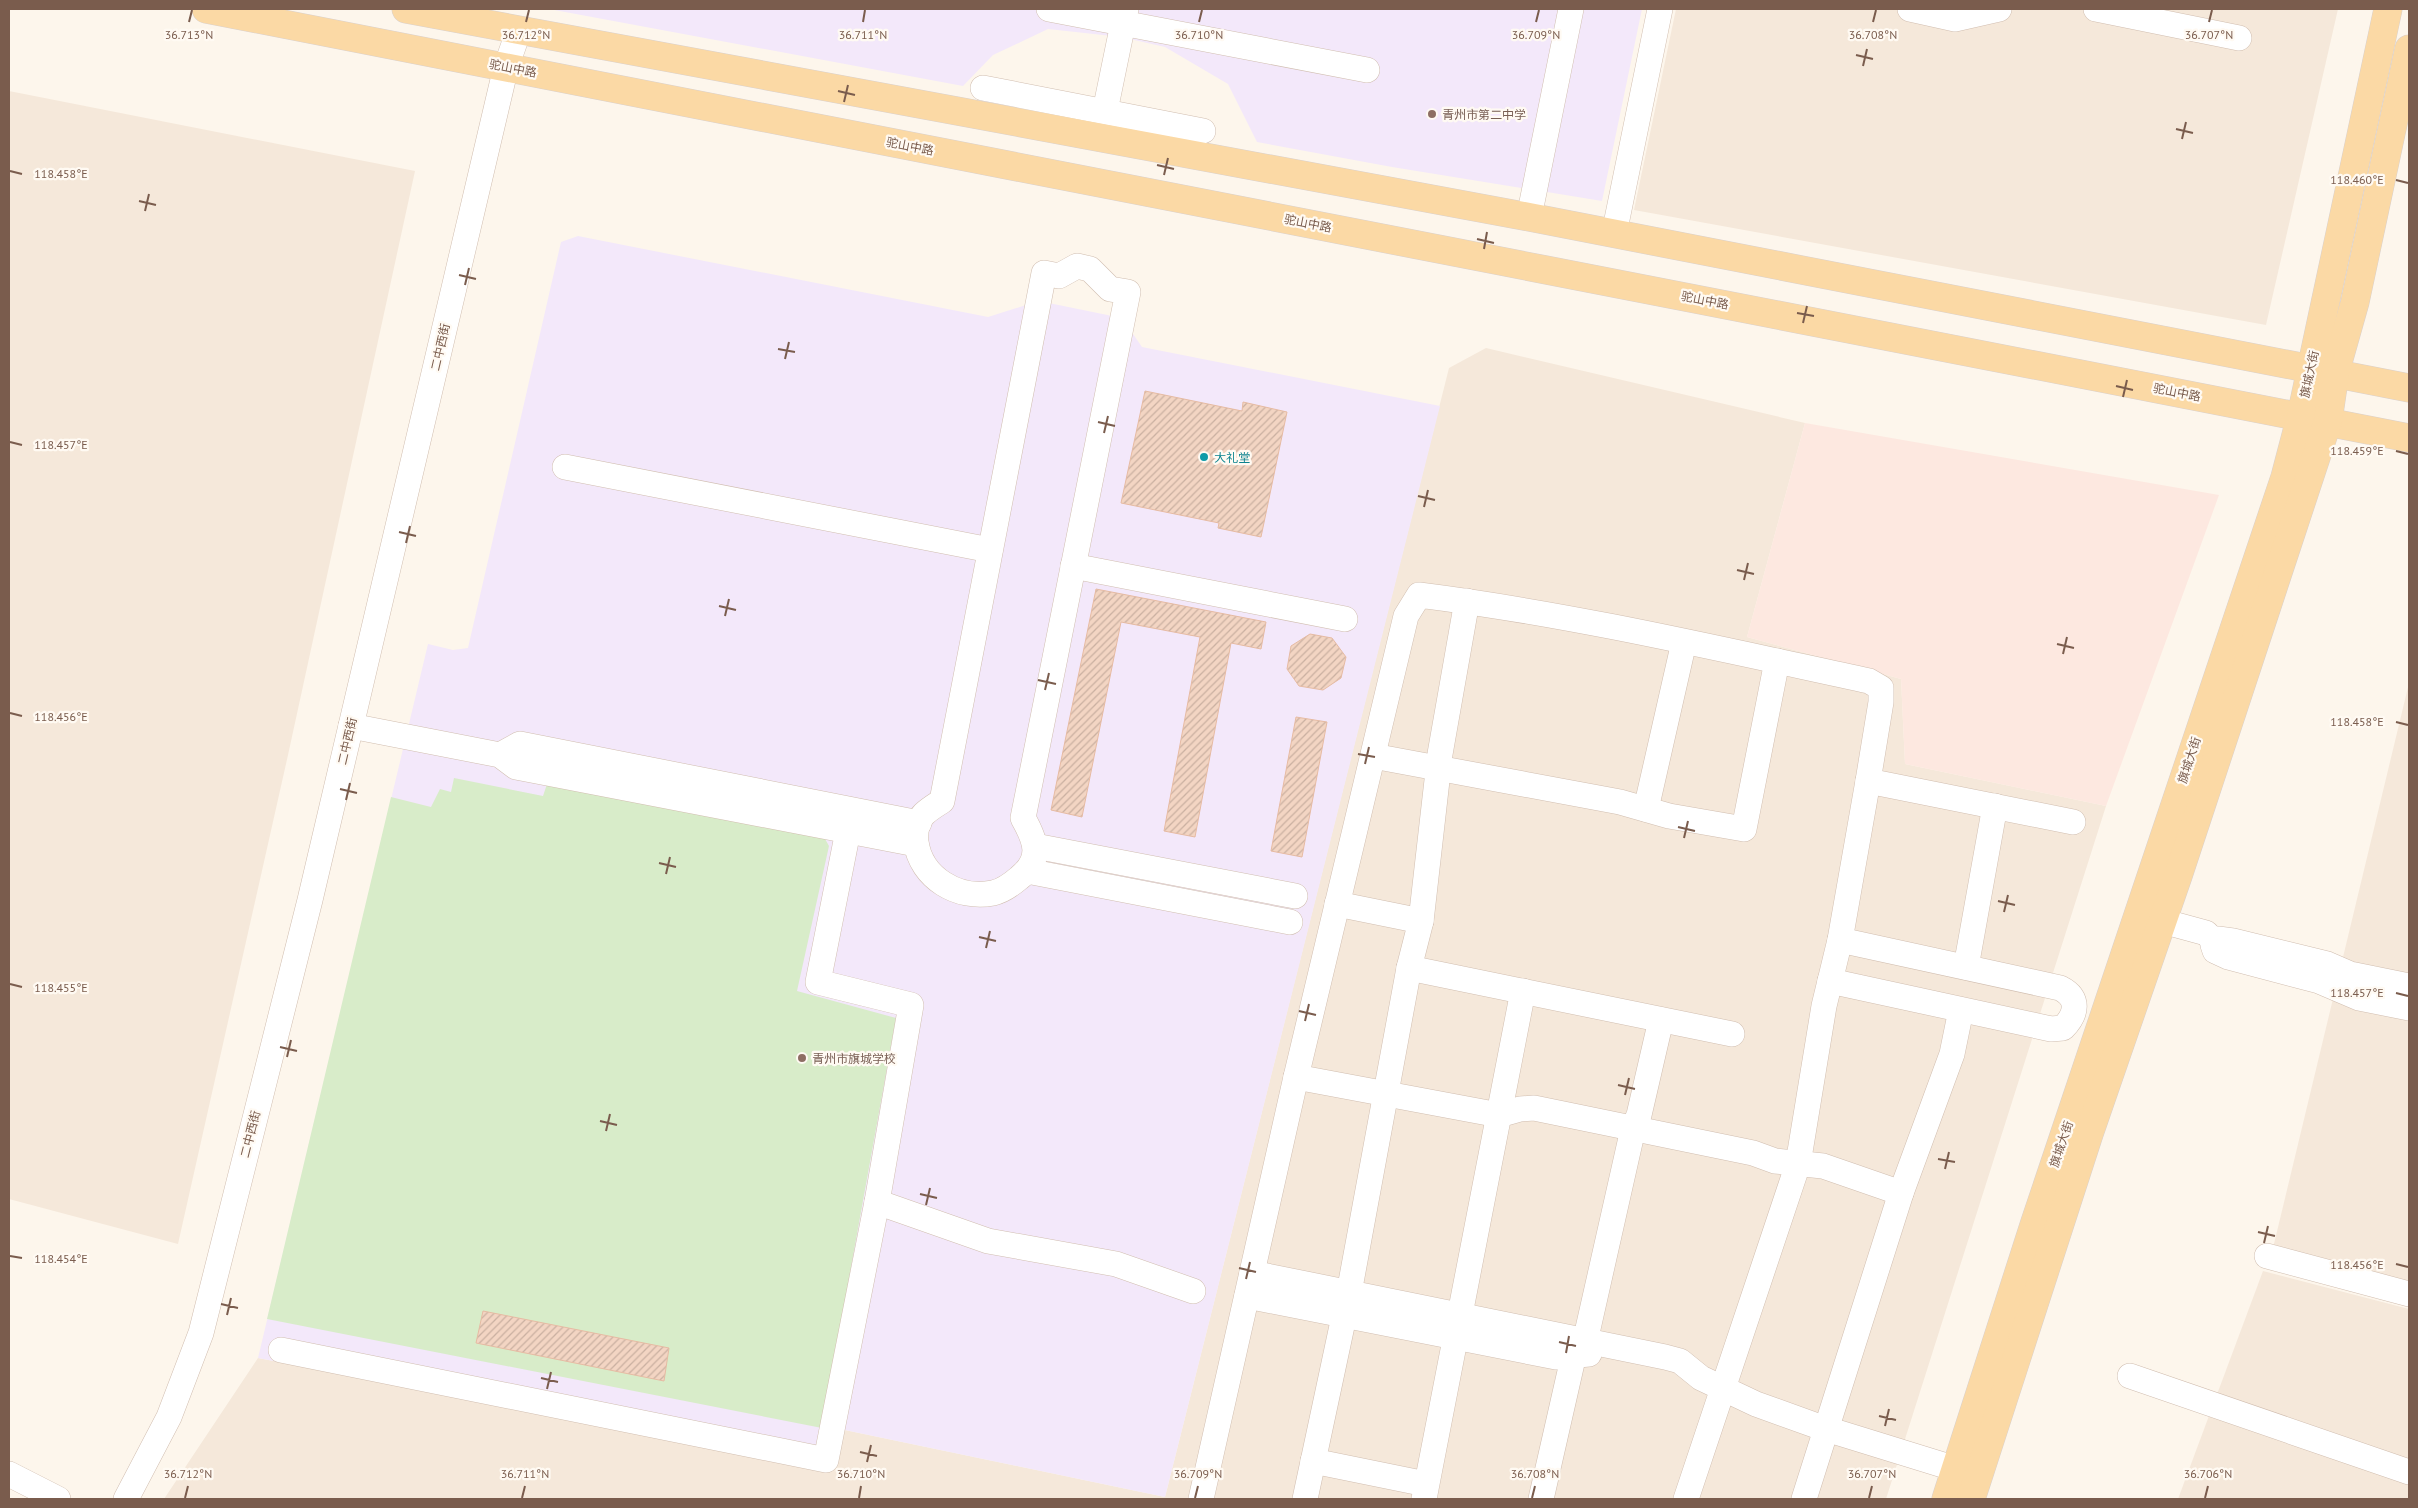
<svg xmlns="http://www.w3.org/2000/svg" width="2418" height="1508" viewBox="0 0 2418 1508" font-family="'PT Sans','Noto Sans SC',sans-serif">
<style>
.residential{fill:#f5e8da}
.commercial{fill:#fde8e0}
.education{fill:#f3e8fa}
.pitch{fill:#d8ecc9}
.building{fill:url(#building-hatch);stroke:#e6bba3}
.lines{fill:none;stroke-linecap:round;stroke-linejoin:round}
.minor-casing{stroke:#d1beb0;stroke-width:26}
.major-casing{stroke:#dad1cd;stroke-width:29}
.minor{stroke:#fff;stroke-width:25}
.major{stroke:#fbd9a5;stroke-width:28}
.ticks{fill:none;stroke:#7a5c4d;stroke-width:2}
.education-dot{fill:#8d6e63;stroke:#fffaf3;stroke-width:2}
.culture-dot{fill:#0f9aa8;stroke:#fffaf3;stroke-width:2}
.labels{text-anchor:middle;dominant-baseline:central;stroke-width:4.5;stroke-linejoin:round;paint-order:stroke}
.street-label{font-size:12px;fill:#7a5c4d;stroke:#fffaf3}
.education-label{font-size:12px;fill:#785e54;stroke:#fffaf3;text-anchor:start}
.culture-label{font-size:12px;fill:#0d838f;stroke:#fffaf3;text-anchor:start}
.ticks-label{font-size:12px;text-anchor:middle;fill:#7a5c4d;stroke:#fffaf3;stroke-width:4.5;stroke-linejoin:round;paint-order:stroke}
</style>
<defs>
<pattern id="building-hatch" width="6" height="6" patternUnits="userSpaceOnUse" patternTransform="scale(1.25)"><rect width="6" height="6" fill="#f3d5c3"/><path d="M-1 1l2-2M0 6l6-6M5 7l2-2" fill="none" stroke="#cab0a1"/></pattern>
</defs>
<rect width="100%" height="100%" fill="#fdf6ec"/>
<g class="residential">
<polygon points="1676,9 2338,9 2266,325 1634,210"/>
<polygon points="9,91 415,171 288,755 178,1244 9,1199"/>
<polygon points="1486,348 1805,423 1747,637 1901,679 1905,764 2106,806 1886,1499 164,1499 258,1358 830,1469 840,1429 1165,1497 1449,368"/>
<polygon points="2409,683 2409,1285 2273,1248"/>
<polygon points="2263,1271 2409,1309 2409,1499 2178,1499"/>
</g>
<polygon class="commercial" points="1805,423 2219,495 2106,806 1905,764 1901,679 1747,637"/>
<g class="education">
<polygon points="549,9 1642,9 1602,201 1392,167 1257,142 1228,84 1165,47 1121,37 1048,29 993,55 963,86"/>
<polygon points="578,236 988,317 1039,301 1122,318 1142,347 1440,406 1165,1497 840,1429 830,1469 258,1358 428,644 453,650 468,648 561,242"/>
</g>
<polygon class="pitch" points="454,778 543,796 548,781 824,837 829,846 797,991 896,1018 822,1428 267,1319 391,797 431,807 440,789 451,792"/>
<g class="building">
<polygon points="1145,391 1242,411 1243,402 1287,412 1261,537 1218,528 1219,523 1121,503"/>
<polygon points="1096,589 1266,622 1261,649 1231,643 1195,837 1164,831 1200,637 1121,622 1082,817 1051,810"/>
<polygon points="1310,634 1332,638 1346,657 1341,678 1323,690 1299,686 1287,669 1291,646"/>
<polygon points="1296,717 1327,722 1302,857 1271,851"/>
<polygon points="483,1311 669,1348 664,1381 476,1343"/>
</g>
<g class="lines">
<defs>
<g id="minor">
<polyline points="1049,9 1367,70"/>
<polyline points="1910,9 1955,19 1999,9"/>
<polyline points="2096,9 2239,38"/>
<polyline points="983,88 1203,131"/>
<polyline points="1105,111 1126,9"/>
<polyline points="1529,217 1571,9"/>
<polyline points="1614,234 1660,9"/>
<path d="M1077 266 1090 269 1110 289 1128 292 1023 818C1036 841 1043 859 1019 878 1012 884 1002 891 993 893 958 900 921 878 916 842 915 832 916 822 924 814 929 809 936 805 942 801L1044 273 1059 276Z"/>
<polyline points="565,467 990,550"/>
<polyline points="1073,566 1345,619"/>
<polyline points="351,726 500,755 516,767 916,844"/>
<polyline points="500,755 520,744 919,823"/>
<polyline points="1373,756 1620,802 1669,816 1744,829 1777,661"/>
<polyline points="1868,781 2073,822"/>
<polyline points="1646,809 1684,642"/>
<polyline points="1035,846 1295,896"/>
<polyline points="1027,871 1290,922"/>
<polyline points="1337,904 1421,921"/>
<polyline points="2162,921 2206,933 2215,942"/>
<polyline points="1966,967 1995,806"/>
<polyline points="1409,968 1732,1034"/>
<path d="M1830 981 2051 1029 2063 1028C2077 1014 2080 998 2060 988L1840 940"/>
<polyline points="2409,986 2350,974 2327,964 2233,941 2218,939 2213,945 2215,951 2228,957 2319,981 2359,998 2409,1008"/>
<polyline points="1296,1077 1499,1115 1520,1109 1534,1108 1753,1153 1775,1161 1823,1166 1901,1193"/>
<polyline points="877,1202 988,1241 1116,1264 1193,1291"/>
<polyline points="2267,1256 2409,1294"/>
<polyline points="1252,1273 1665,1357 1680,1361 1701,1378 1756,1404 1820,1427 1956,1469"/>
<polyline points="1247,1296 1556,1357 1589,1354"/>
<polyline points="281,1350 826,1460 877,1202 911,1005 818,982 848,831"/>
<polyline points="2130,1376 2409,1472"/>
<polyline points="1313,1461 1426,1484"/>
<polyline points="9,1474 58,1499"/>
<polyline points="126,1499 169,1417 201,1333 310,900 506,67 519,30"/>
<path d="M1201 1499 1296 1077 1406 616 1419 595C1570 614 1720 649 1869 681L1881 688V702L1868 781 1840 940 1824 1006 1798 1164 1686 1499"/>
<polyline points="1305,1499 1349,1293 1409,968 1421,921 1440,754 1467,601"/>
<polyline points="1424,1499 1523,991"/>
<polyline points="1541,1499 1574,1354 1587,1333 1633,1129 1639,1115 1661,1020"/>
<polyline points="1804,1499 1901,1193 1952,1054 1961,1010"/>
</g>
<g id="major">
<polyline points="206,9 2409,438"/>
<polyline points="406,9 1529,217 2409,388"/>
<polyline points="1946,1499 2035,1222 2285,477 2301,416 2388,9"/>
<polyline points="1971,1499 2089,1134 2178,876 2328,421 2335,373 2355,302 2409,49"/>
</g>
</defs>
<use href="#minor" class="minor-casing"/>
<use href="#major" class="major-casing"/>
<use href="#minor" class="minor"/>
<use href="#major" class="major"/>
</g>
<path class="ticks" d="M189 22 192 10M526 22 529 10M863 22 865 10M1199 22 1202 10M1536 22 1539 10M1873 22 1876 10M2209 22 2212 10M1856 55 1873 59M1863 66 1867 49M838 91 855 95M844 102 848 85M2176 129 2193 133M2182 139 2186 122M1157 165 1174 169M10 171 22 174M1164 175 1168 158M2396 180 2408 183M139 201 156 205M145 211 149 194M1477 239 1494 243M1484 249 1487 232M459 275 476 279M465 285 469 268M1797 313 1814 316M1803 323 1807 306M778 349 795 352M785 359 789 342M2116 386 2133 390M2123 397 2127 380M1098 422 1115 426M1104 433 1108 416M10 442 22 445M2396 451 2408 454M1418 496 1435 500M1424 507 1428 490M399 532 416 536M406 543 410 526M1737 570 1754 574M1744 580 1748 563M719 606 736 610M725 616 729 599M2057 644 2074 648M2063 654 2067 637M1038 680 1056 684M1045 690 1049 673M10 713 22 716M2396 722 2408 725M1358 754 1375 757M1365 764 1369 747M340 789 357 793M346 800 350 783M1678 827 1695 831M1684 838 1688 821M659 863 676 867M666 874 670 857M1998 901 2015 905M2004 912 2008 895M979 937 996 941M986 948 990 931M10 984 22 987M2396 993 2408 996M1299 1011 1316 1015M1305 1021 1309 1004M280 1047 297 1051M287 1057 291 1040M1618 1085 1635 1089M1625 1095 1629 1078M600 1121 617 1125M606 1131 610 1114M1938 1159 1955 1162M1945 1169 1949 1152M920 1194 937 1198M926 1205 930 1188M2258 1232 2275 1236M2264 1243 2268 1226M10 1256 22 1258M2396 1264 2408 1267M1239 1268 1256 1272M1246 1279 1250 1262M221 1304 238 1308M227 1315 231 1298M1559 1342 1576 1346M1566 1353 1569 1336M541 1378 558 1382M547 1389 551 1372M1879 1416 1896 1420M1885 1426 1889 1409M860 1452 877 1456M867 1462 871 1445M185 1498 188 1486M522 1498 525 1486M859 1498 861 1486M1195 1498 1198 1486M1532 1498 1535 1486M1869 1498 1872 1486M2205 1498 2208 1486"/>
<g class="education-dot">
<circle cx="1432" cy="114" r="5"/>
<circle cx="802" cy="1058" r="5"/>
</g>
<circle class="culture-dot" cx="1204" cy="457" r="5"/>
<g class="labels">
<g class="street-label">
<text transform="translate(513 68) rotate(11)">驼山中路</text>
<text transform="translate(910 146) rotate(11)">驼山中路</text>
<text transform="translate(1308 223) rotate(11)">驼山中路</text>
<text transform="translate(1705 300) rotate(11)">驼山中路</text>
<text transform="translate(440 347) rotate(-77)">二中西街</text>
<text transform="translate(2309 374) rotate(-78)">旗城大街</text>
<text transform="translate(2177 392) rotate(11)">驼山中路</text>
<text transform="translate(347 741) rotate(-77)">二中西街</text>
<text transform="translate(2189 760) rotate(-72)">旗城大街</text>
<text transform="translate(250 1134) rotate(-76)">二中西街</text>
<text transform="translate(2061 1144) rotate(-71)">旗城大街</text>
</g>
<g class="education-label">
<text x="1442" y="114">青州市第二中学</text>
<text x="812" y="1058">青州市旗城学校</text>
</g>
<g class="culture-label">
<text x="1214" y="457">大礼堂</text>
</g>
</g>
<g class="ticks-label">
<text x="189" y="39">36.713°N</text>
<text x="526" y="39">36.712°N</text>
<text x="863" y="39">36.711°N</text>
<text x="1199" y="39">36.710°N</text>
<text x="1536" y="39">36.709°N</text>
<text x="1873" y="39">36.708°N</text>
<text x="2209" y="39">36.707°N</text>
<text x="61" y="178">118.458°E</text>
<text x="2357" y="184">118.460°E</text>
<text x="61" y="449">118.457°E</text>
<text x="2357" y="455">118.459°E</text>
<text x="61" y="721">118.456°E</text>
<text x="2357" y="726">118.458°E</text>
<text x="61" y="992">118.455°E</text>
<text x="2357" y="997">118.457°E</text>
<text x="61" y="1263">118.454°E</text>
<text x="2357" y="1269">118.456°E</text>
<text x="188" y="1478">36.712°N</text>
<text x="525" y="1478">36.711°N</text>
<text x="861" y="1478">36.710°N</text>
<text x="1198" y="1478">36.709°N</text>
<text x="1535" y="1478">36.708°N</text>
<text x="1872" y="1478">36.707°N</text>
<text x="2208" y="1478">36.706°N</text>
</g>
<rect width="2418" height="1508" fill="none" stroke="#7a5c4d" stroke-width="20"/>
</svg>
